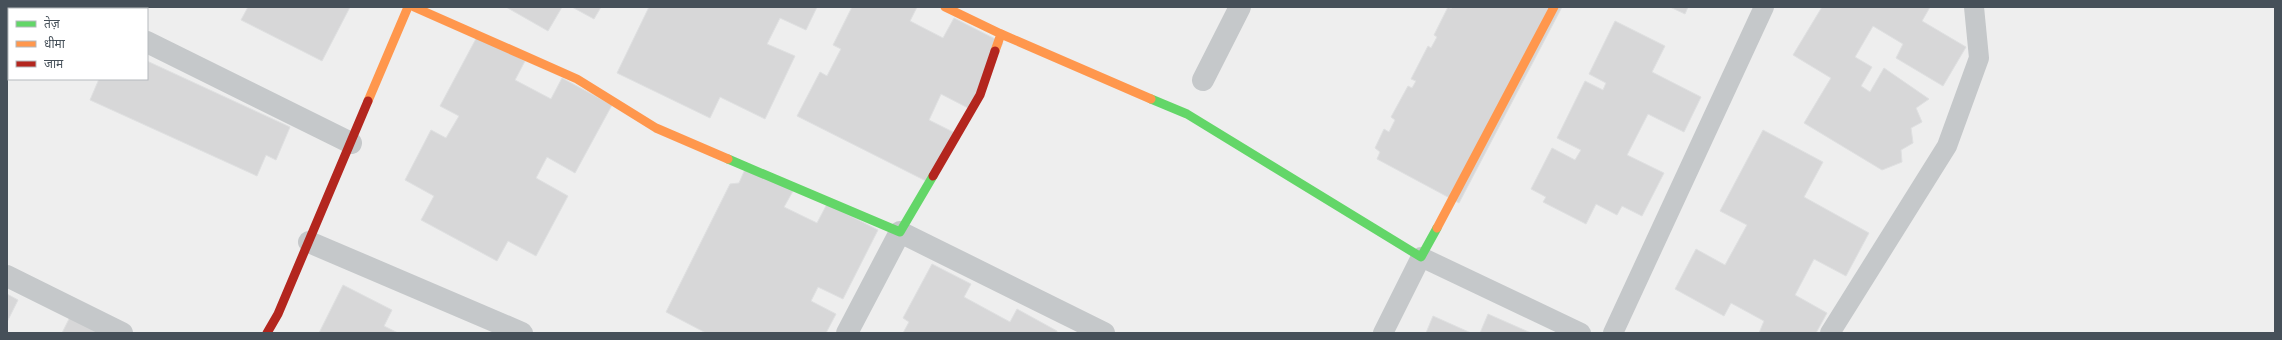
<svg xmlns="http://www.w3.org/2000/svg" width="2282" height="340" viewBox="0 0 2282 340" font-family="'Varela Round','Noto Sans Devanagari',sans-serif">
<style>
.building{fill:#d7d7d8;stroke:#dfe0e1}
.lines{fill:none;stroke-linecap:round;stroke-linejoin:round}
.lane{stroke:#c5c8ca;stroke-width:20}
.street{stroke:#c5c8ca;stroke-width:22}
.fast{stroke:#63d668;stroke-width:9}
.slow{stroke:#ff974d;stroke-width:9}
.jam{stroke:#b3261e;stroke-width:9}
</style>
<rect width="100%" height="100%" fill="#eee"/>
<g class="building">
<polygon points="248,7 350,7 322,61 241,20"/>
<polygon points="506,7 562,7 548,31"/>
<polygon points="572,7 601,7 594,19"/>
<polygon points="649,7 817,7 806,30 780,18 767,44 795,56 765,119 720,97 710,118 617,73"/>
<polygon points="852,7 917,7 910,21 943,38 954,18 1003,43 970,109 941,94 929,120 957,134 932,184 797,116 820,72 827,76 841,49 833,45"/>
<polygon points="1448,7 1451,9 1452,7 1562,7 1459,203 1377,159 1380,152 1375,148 1384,129 1389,132 1395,120 1391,117 1408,86 1412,88 1416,81 1411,79 1428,46 1431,48 1437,37 1434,35"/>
<polygon points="1670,7 1688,7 1685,14"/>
<polygon points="1822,7 1930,7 1922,21 1966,47 1943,86 1896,58 1903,44 1873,26 1855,57 1872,67 1861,86 1870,92 1884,68 1929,99 1916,108 1922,122 1911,128 1913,143 1901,150 1902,162 1882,170 1804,123 1831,78 1793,55"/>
<polygon points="1615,21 1665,46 1652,72 1701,97 1684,132 1648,114 1627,155 1664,173 1642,216 1622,206 1617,215 1596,204 1586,224 1543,202 1546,197 1531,189 1552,148 1575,160 1581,150 1557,138 1585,81 1603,90 1606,83 1589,74"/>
<polygon points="478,35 525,61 515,80 551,99 562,78 612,105 575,173 547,157 536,178 568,196 536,256 508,241 497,261 421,220 434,196 405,180 431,130 446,138 459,116 440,106"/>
<polygon points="147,61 290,127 276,160 266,155 257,176 90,100 99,79 147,79"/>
<polygon points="1763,130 1823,162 1804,197 1869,233 1846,276 1814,259 1795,295 1827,313 1816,333 1759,333 1764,321 1731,303 1724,316 1675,289 1696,249 1725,265 1747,225 1720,211"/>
<polygon points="746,167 793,191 784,207 817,223 827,204 878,230 843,299 818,287 811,301 836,314 826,333 706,333 666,312 730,184 739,183"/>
<polygon points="932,264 971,284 964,297 1010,322 1017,309 1057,331 1057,333 903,333 909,322 903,318"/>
<polygon points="343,285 392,310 384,326 398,333 319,333"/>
<polygon points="7,294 18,300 7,322"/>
<polygon points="73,311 118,333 62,333"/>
<polygon points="1488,314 1531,333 1480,333"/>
<polygon points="1433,316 1471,333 1426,333"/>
</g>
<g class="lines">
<g class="lane">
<polyline points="1383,333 1421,257 1581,333"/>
<polyline points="1613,333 1764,7"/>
<polyline points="1830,333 1947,146 1979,58 1974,7"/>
</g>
<g class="street">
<polyline points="77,7 80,9"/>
<polyline points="21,9 22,7"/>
<polyline points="7,37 9,33"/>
<polyline points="147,42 351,143"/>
<polyline points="1203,80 1240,7"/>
<polyline points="309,242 522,333"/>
<polyline points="7,276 122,333"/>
<polyline points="847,333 900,232 1104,333"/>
</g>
<g class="fast">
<polyline points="1151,99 1187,114 1421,257 1437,228"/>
<polyline points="728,159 900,232 933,176"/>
</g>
<g class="slow">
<polyline points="414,7 577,79 656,128 728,159"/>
<polyline points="945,7 1001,34 995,51"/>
<polyline points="1001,34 1151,99"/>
<polyline points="368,101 408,7"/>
<polyline points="1437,228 1554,7"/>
</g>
<g class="jam">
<polyline points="933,176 980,95 995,51"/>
<polyline points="267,333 278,314 368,101"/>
</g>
</g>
<rect width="2282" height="340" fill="none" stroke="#465059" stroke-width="16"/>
<rect x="8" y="8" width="140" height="72" fill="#ffffff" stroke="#b5b9bd"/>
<rect x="16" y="21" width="20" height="6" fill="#63d668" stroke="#b5b9bd"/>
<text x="44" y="28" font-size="12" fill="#465059">तेज़</text>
<rect x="16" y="41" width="20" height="6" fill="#ff974d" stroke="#b5b9bd"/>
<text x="44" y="48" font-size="12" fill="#465059">धीमा</text>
<rect x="16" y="61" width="20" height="6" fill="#b3261e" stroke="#b5b9bd"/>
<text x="44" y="68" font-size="12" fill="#465059">जाम</text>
</svg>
